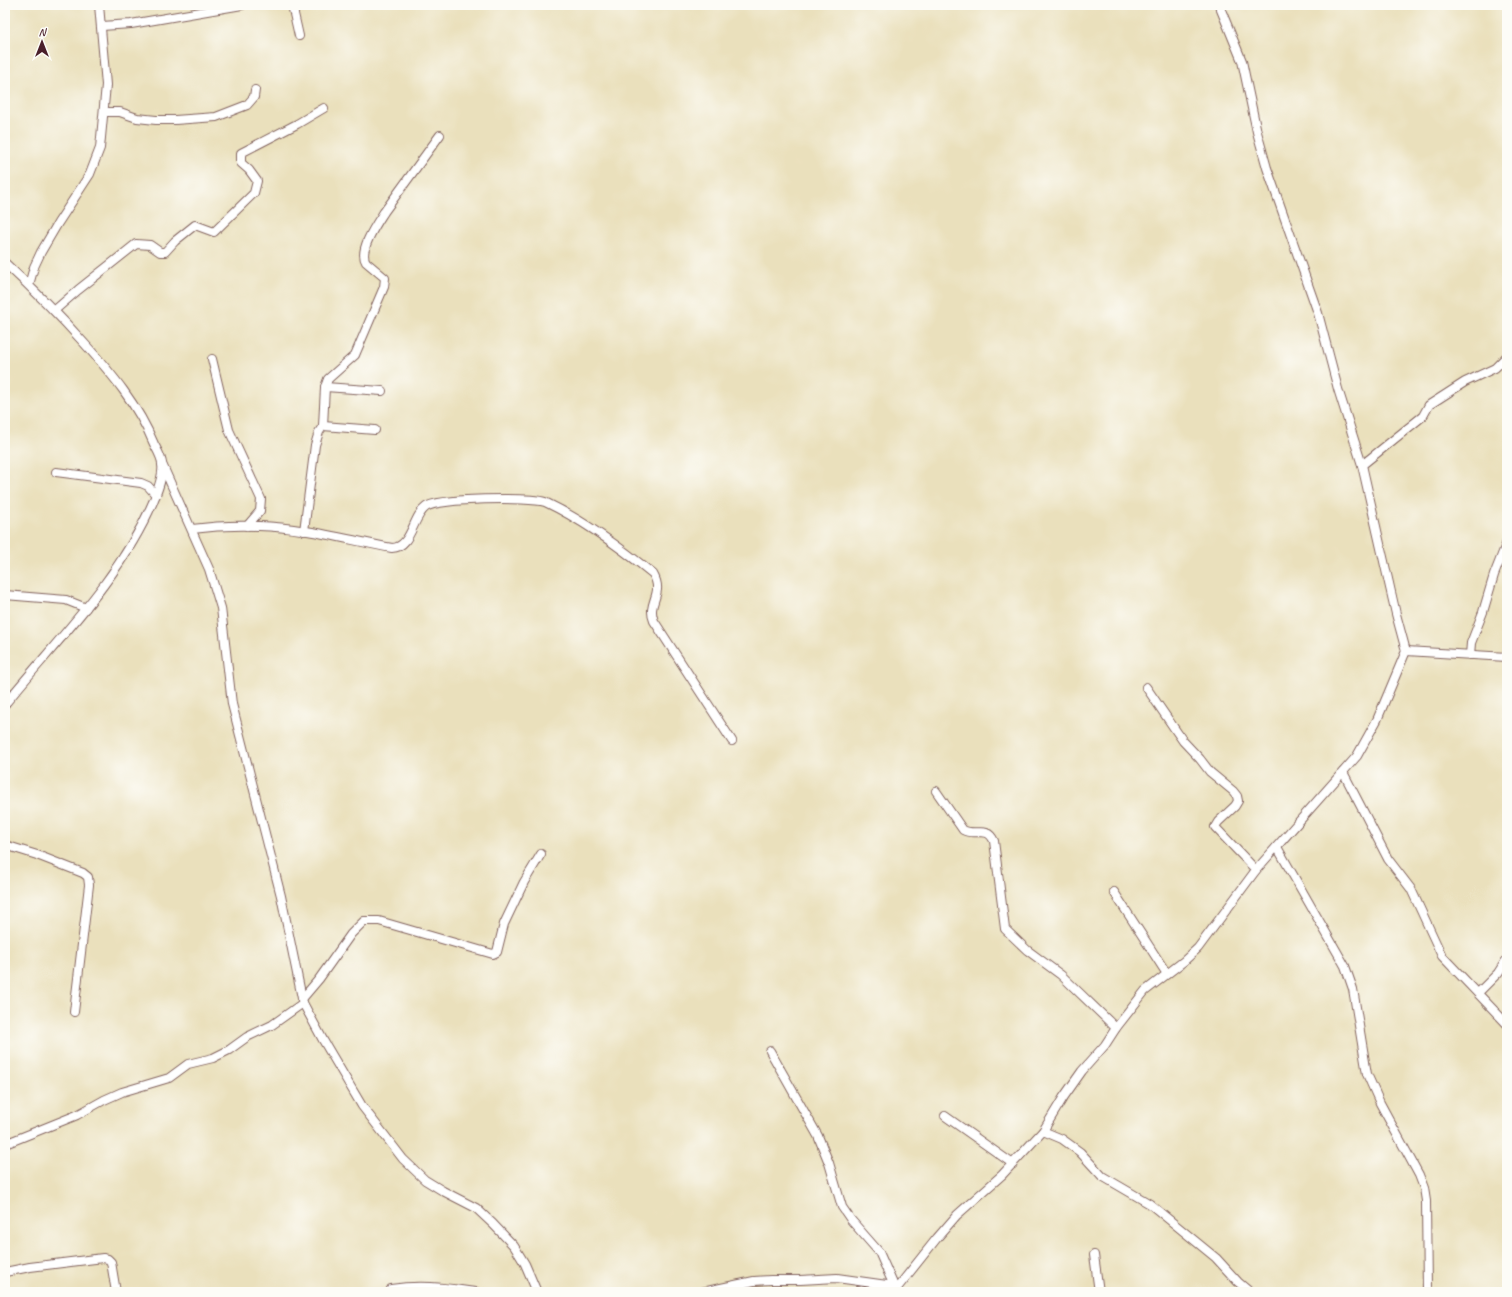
<svg xmlns="http://www.w3.org/2000/svg" width="1512" height="1297" viewBox="0 0 1512 1297" font-family="Caveat,sans-serif">
<style>
.lines{fill:none;stroke-linecap:round;stroke-linejoin:round}
.street-casing{stroke:#82635e;stroke-width:10}
.street{stroke:#fff;stroke-width:8}
</style>
<rect width="100%" height="100%" fill="#fdfcf7"/>
<filter id="ink" filterUnits="userSpaceOnUse"><feTurbulence type="fractalNoise" baseFrequency=".025" numOctaves="2"/><feDisplacementMap in="SourceGraphic" scale="8" xChannelSelector="R" yChannelSelector="G"/><feConvolveMatrix kernelMatrix="1 2 1 2 8 2 1 2 1" color-interpolation-filters="sRGB"/></filter>
<filter id="wash" filterUnits="userSpaceOnUse"><feTurbulence type="fractalNoise" baseFrequency=".012" numOctaves="4" result="noise"/><feDisplacementMap in="SourceGraphic" scale="16" xChannelSelector="R" yChannelSelector="G"/><feGaussianBlur stdDeviation="0.9" result="paint"/><feColorMatrix in="noise" values="0 0 0 0 0 0 0 0 0 0 0 0 0 0 0 0 0 1.4 0 .05"/><feComposite in="paint" operator="in"/></filter>
<g filter="url(#wash)">
<rect width="100%" height="100%" fill="#eae0bc"/>
</g>
<g filter="url(#ink)">
<g class="lines">
<defs>
<g id="street">
<polyline points="292,5 299,36"/>
<polyline points="102,26 131,24 242,5"/>
<polyline points="104,112 120,112 137,118 156,120 175,120 216,117 247,105 254,97 255,90"/>
<path d="M5 263C33 289 59 315 84 343 112 374 138 405 154 444 157 450 162 458 162 464 164 475 157 492 153 502 120 579 57 640 5 704"/>
<polyline points="29,285 34,267 41,252 58,223 90,174 100,148 106,85 99,5"/>
<polyline points="55,310 78,290 136,244 150,245 160,252 165,252 175,241 195,225 214,232 254,193 257,181 249,170 241,163 241,153 297,124 324,108"/>
<polyline points="212,359 229,430 261,499 260,511 247,526"/>
<polyline points="325,387 382,391"/>
<polyline points="323,426 375,430"/>
<polyline points="162,464 209,569 221,608 232,704 281,896 303,1003 323,1040 362,1106 403,1159 425,1180 443,1191 476,1208 493,1224 514,1246 525,1264 537,1292"/>
<polyline points="1362,465 1423,416 1429,405 1440,398 1465,382 1495,368 1507,356"/>
<polyline points="56,472 141,483 148,486 156,495"/>
<path d="M192 529C214 526 236 525 259 526 303 527 348 540 392 548 412 547 412 517 426 507 438 498 530 497 545 502 585 521 620 547 653 574 665 595 646 602 654 621L732 741"/>
<path d="M304 531 315 445 319 432 323 426 325 387 328 379 355 355 384 287 385 278 366 262C358 250 377 223 384 212L440 135"/>
<polyline points="5,595 66,600 86,608"/>
<polyline points="1406,651 1507,657"/>
<polyline points="1470,655 1471,643 1483,612 1494,575 1507,542"/>
<polyline points="1146,687 1183,741 1200,759 1210,772 1233,791 1237,796 1238,801 1235,806 1218,822 1215,827 1256,870"/>
<polyline points="1343,772 1388,859 1411,889 1442,956 1507,1024"/>
<path d="M936 791 963 830C975 837 987 825 994 841L1005 929 1027 950 1061 975 1116 1028"/>
<polyline points="5,845 37,855 83,873 88,877 89,885 74,1012"/>
<polyline points="1277,847 1345,966 1353,989 1367,1074 1380,1103 1419,1175 1424,1188 1426,1201 1427,1292"/>
<polyline points="1114,892 1167,974"/>
<polyline points="1478,993 1498,973 1507,959"/>
<polyline points="302,999 319,979 351,934 364,921 379,921 493,954 497,952 504,924 524,882 541,854"/>
<polyline points="770,1051 818,1136 829,1163 842,1207 851,1220 879,1252 894,1286 894,1292"/>
<polyline points="945,1116 1013,1164"/>
<polyline points="1043,1131 1062,1139 1080,1152 1102,1176 1150,1204 1216,1258 1238,1282 1250,1292"/>
<polyline points="5,1144 77,1115 104,1100 122,1092 169,1078 188,1064 213,1058 229,1050 247,1037 272,1025 303,1003"/>
<polyline points="1094,1255 1099,1292"/>
<polyline points="5,1272 30,1267 103,1258 108,1259 111,1262 116,1292"/>
<path d="M390 1292 391 1289C422 1284 446 1288 476 1292"/>
<polyline points="702,1292 754,1281 771,1280 800,1280 837,1278 894,1286"/>
<polyline points="894,1292 937,1238 957,1215 1002,1175 1043,1131 1063,1098 1082,1071 1105,1045 1116,1028 1145,991 1184,961 1198,948 1256,870 1357,756 1377,720 1406,651 1396,614 1362,465 1338,389 1318,313 1267,168 1257,132 1242,61 1219,5"/>
</g>
</defs>
<use href="#street" class="street-casing"/>
<use href="#street" class="street"/>
</g>
</g>
<rect width="1512" height="1297" fill="none" stroke="#fdfcf7" stroke-width="20"/>
<g transform="translate(42 42)" stroke="#fdfcf7" stroke-width="3" paint-order="stroke">
<path d="M0-3L7 15L0 10L-7 15Z" fill="#4a1f2b"/>
<text y="-6" font-size="11" font-weight="bold" text-anchor="middle" fill="#4a1f2b">N</text>
</g>
</svg>
